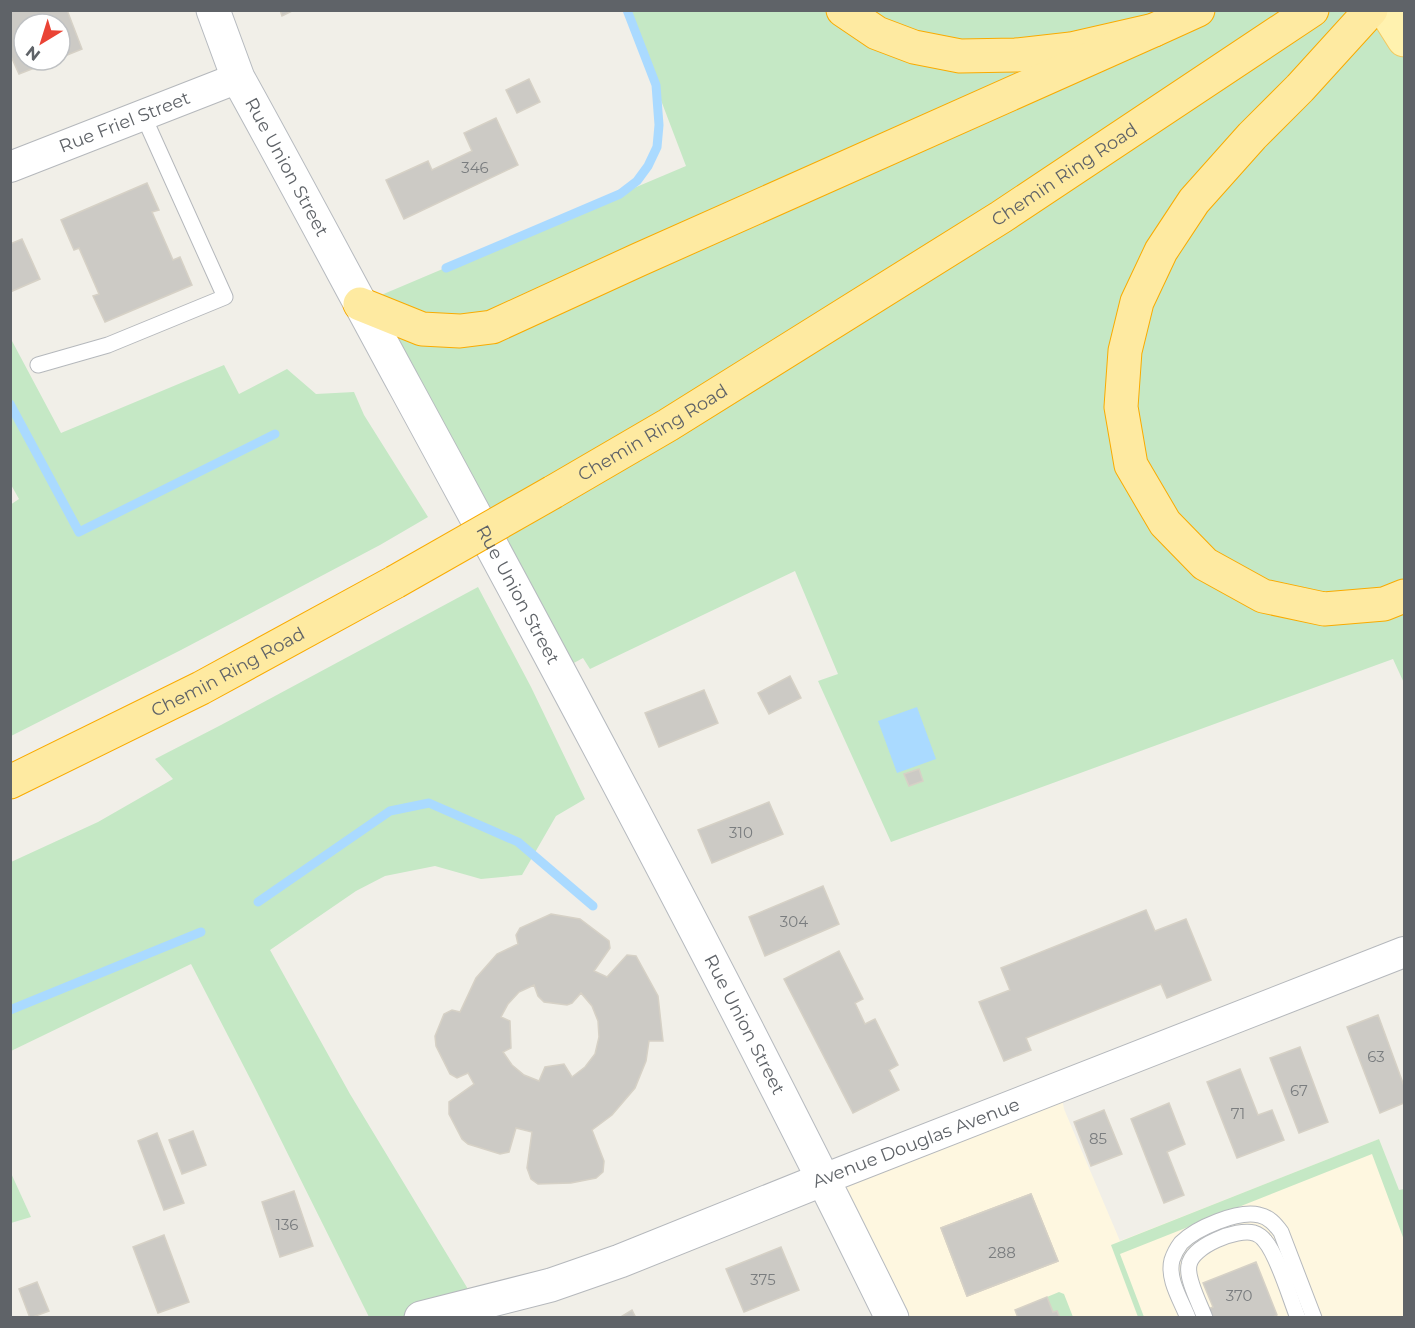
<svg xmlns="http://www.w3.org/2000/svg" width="1415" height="1328" viewBox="0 0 1415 1328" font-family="Montserrat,sans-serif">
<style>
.commercial{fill:#fef7e0}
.green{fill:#c5e8c5}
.water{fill:#aadaff}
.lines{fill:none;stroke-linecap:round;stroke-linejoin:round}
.stream{stroke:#aadaff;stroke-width:9}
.building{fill:#cccac5;stroke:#d6d1c6;stroke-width:1.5;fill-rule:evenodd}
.service-casing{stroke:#b5b8bc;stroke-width:17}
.minor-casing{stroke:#b5b8bc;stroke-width:32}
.tertiary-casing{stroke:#b5b8bc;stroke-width:35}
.secondary-casing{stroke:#b6babf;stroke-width:35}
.primary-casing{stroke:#f2c960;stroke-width:35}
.trunk-casing{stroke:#f9ab00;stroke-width:35}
.service{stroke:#fff;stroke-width:15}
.minor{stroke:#fff;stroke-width:30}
.tertiary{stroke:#fff;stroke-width:33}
.secondary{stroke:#fff;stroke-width:33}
.primary{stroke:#fff2af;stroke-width:33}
.trunk{stroke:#feeaa1;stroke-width:33}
.trunk-bridge-casing{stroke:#f9ab00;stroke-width:35;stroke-linecap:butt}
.trunk-bridge{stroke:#feeaa1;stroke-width:33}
.labels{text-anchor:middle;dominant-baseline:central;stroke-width:6;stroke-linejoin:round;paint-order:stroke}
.number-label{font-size:15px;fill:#7a7d7f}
.street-label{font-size:18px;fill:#5f6368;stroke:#fff}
</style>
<rect width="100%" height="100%" fill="#f1efe8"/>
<polygon class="commercial" points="1060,1087 1064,1109 1120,1241 1379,1139 1404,1205 1404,1317 892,1317 824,1179"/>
<g class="green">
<polygon points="627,11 1404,11 1404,683 1393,659 891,842 818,681 838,674 795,571 590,669 583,658 559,671 360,304 686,166"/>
<polygon points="12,341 61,433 224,365 239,394 287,369 316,394 354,392 364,415 428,517 380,545 181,650 11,736 10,505 19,499 10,483 10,342"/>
<polygon points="478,587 531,687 585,799 556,816 522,875 481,879 435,866 385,876 356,891 270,950 350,1094 477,1304 421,1317 369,1317 257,1092 191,964 11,1051 11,862 98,822 173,779 155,759 221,725"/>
<polygon points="1379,1139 1399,1190 1404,1189 1404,1240 1372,1154 1120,1254 1144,1317 1138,1317 1111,1245"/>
<polygon points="10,1171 31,1217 11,1223 10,1223"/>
<polygon points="1059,1292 1064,1294 1073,1317 1060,1317 1057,1311 1053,1312 1047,1297"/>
</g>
<polygon class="water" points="917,707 936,759 897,773 878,721"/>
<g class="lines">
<g class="stream">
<polyline points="446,268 620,194 637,181 648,166 657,147 659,125 656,85 627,10"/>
<polyline points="10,404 79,532 275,434"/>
<polyline points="258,902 390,811 429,803 518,842 593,906"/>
<polyline points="10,1010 201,932"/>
</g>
</g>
<g class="building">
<polygon points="10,10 67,10 82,49 60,58 60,24 24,24 24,60 55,60 19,74 10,54"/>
<polygon points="280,10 294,10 282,16"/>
<polygon points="529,79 540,102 517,113 506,90"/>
<polygon points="496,118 518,165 404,219 386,180 428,161 432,170 472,151 464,133"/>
<polygon points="147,183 159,210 152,212 173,260 180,257 192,285 105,322 93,296 99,294 79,248 74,250 61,220"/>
<polygon points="22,239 40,279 10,292 10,244"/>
<polygon points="790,676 801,698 769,714 758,693"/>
<polygon points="704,690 718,723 659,747 645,713"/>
<polygon points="919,769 923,781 909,786 904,774"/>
<polygon points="769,802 783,834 712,863 698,830"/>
<polygon points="823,886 839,924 765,956 749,917"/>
<polygon points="1146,910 1155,931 1186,919 1211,980 1167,998 1161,984 1026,1038 1031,1050 1004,1061 979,1002 1010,990 1001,968"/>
<path d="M551 914 580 919 609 941 610 948 594 971 607 977 627 955 636 956 658 996 663 1041H649L646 1061 635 1088 612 1115 592 1130 604 1161 603 1172 596 1178 571 1183 538 1184 531 1179 527 1168 532 1132 516 1128 509 1152 500 1154 468 1144 462 1139 449 1114V1102L474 1084 468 1073 457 1078 450 1074 436 1046 435 1036 444 1014 452 1010 460 1012 476 978 497 954 518 944 516 935 520 928ZM534 985 538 996 544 1002 567 1005 572 1003 581 993 592 1006 598 1021 599 1037 595 1054 585 1067 572 1077 564 1064 545 1067 539 1081 524 1075 512 1065 503 1052 511 1048 510 1021 501 1017 508 1004 519 992Z"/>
<polygon points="839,951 863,999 855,1003 865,1024 875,1019 898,1065 889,1070 899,1090 853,1113 784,979"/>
<polygon points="1378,1015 1404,1086 1404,1103 1380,1113 1347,1027"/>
<polygon points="1300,1047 1328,1122 1299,1133 1270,1058"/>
<polygon points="1240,1069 1258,1115 1272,1110 1284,1140 1237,1158 1207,1082"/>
<polygon points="1169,1103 1185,1144 1167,1152 1184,1195 1164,1203 1131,1119"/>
<polygon points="1104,1110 1122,1154 1091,1166 1074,1122"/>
<polygon points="193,1131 206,1165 182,1174 169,1140"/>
<polygon points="157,1133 184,1203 164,1210 138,1141"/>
<polygon points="294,1191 313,1246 280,1257 262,1202"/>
<polygon points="1031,1194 1058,1261 967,1296 941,1228"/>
<polygon points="1031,1194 1058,1261 967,1296 941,1228"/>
<polygon points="164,1235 189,1302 158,1313 133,1247"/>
<polygon points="781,1247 799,1290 744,1312 726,1269"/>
<polygon points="1256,1262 1277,1315 1271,1318 1211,1318 1208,1309 1213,1307 1203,1283"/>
<polygon points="37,1282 49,1311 30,1318 19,1289"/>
<polygon points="1047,1297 1053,1312 1057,1311 1060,1318 1018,1318 1015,1310"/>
<polygon points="632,1310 636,1318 619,1318"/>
</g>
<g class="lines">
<defs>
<g id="service">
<polyline points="38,365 108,345 225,297 143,115"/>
<path d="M1188 1318C1181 1300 1167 1279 1172 1260 1174 1254 1178 1247 1181 1243 1196 1228 1238 1210 1259 1215 1269 1217 1275 1224 1281 1232L1314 1318"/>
<path d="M1205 1318C1200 1304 1186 1279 1189 1265 1192 1246 1237 1228 1254 1233 1258 1234 1263 1238 1265 1241 1278 1256 1290 1298 1298 1318"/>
</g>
<g id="minor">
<path id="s1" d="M10 167 238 78"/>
<polyline points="824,1179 1404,952"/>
</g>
<polyline id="tertiary" points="421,1318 551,1285 620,1261 824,1179"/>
<g id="secondary">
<path id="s2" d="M213 10 238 78C295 181 350 285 406 388 573 695 738 1004 892 1318"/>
</g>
<polyline id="primary" points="1385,10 1404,40"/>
<g id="trunk">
<polyline points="843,10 877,33 914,47 960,56 1016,55 1071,49 1154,30 1198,10"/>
<polyline points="1371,10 1300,88 1252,136 1194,201 1161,251 1137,302 1125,351 1121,407 1131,465 1165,523 1205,564 1263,596 1324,609 1384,604 1404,596"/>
<polyline points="360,304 422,329 460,331 492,327 638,260 1154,30"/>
<path id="s3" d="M553 492 668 425 1001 217 1312 10"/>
<path id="s4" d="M10 782 201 688 395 582"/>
</g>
</defs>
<use href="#service" class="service-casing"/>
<use href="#minor" class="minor-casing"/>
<use href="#tertiary" class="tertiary-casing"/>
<use href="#secondary" class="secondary-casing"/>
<use href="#primary" class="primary-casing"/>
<use href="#trunk" class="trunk-casing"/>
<use href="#service" class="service"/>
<use href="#minor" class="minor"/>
<use href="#tertiary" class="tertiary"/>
<use href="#secondary" class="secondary"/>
<use href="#primary" class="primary"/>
<use href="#trunk" class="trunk"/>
<defs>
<polyline id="trunk-bridge" points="395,582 553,492"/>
</defs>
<use href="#trunk-bridge" class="trunk-bridge-casing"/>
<use href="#trunk-bridge" class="trunk-bridge"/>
</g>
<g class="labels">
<g class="number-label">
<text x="475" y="167">346</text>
<text x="741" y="832">310</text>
<text x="794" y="921">304</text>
<text x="1376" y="1056">63</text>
<text x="1299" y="1090">67</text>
<text x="1238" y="1113">71</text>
<text x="1098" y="1138">85</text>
<text x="287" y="1224">136</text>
<text x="1002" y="1252">288</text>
<text x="763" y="1279">375</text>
<text x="1239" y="1295">370</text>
</g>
<g class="street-label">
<text stroke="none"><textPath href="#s1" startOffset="123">Rue Friel Street</textPath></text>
<text stroke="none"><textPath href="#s2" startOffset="174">Rue Union Street</textPath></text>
<text stroke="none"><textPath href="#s3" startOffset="602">Chemin Ring Road</textPath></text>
<text stroke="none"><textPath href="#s3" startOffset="116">Chemin Ring Road</textPath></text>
<text stroke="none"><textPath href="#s2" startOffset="660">Rue Union Street</textPath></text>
<text stroke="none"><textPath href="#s4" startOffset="244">Chemin Ring Road</textPath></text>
<text stroke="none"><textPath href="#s2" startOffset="1146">Rue Union Street</textPath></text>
<text transform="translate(916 1143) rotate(-21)">Avenue Douglas Avenue</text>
</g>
</g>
<rect width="1415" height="1328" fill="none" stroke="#5f6368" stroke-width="24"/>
<g transform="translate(42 42) rotate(218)"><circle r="28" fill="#ffffff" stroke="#bfc1c3" stroke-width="1.5"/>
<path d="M0-4.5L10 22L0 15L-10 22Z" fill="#ea4335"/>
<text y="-9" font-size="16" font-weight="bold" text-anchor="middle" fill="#5f6368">N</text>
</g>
</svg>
